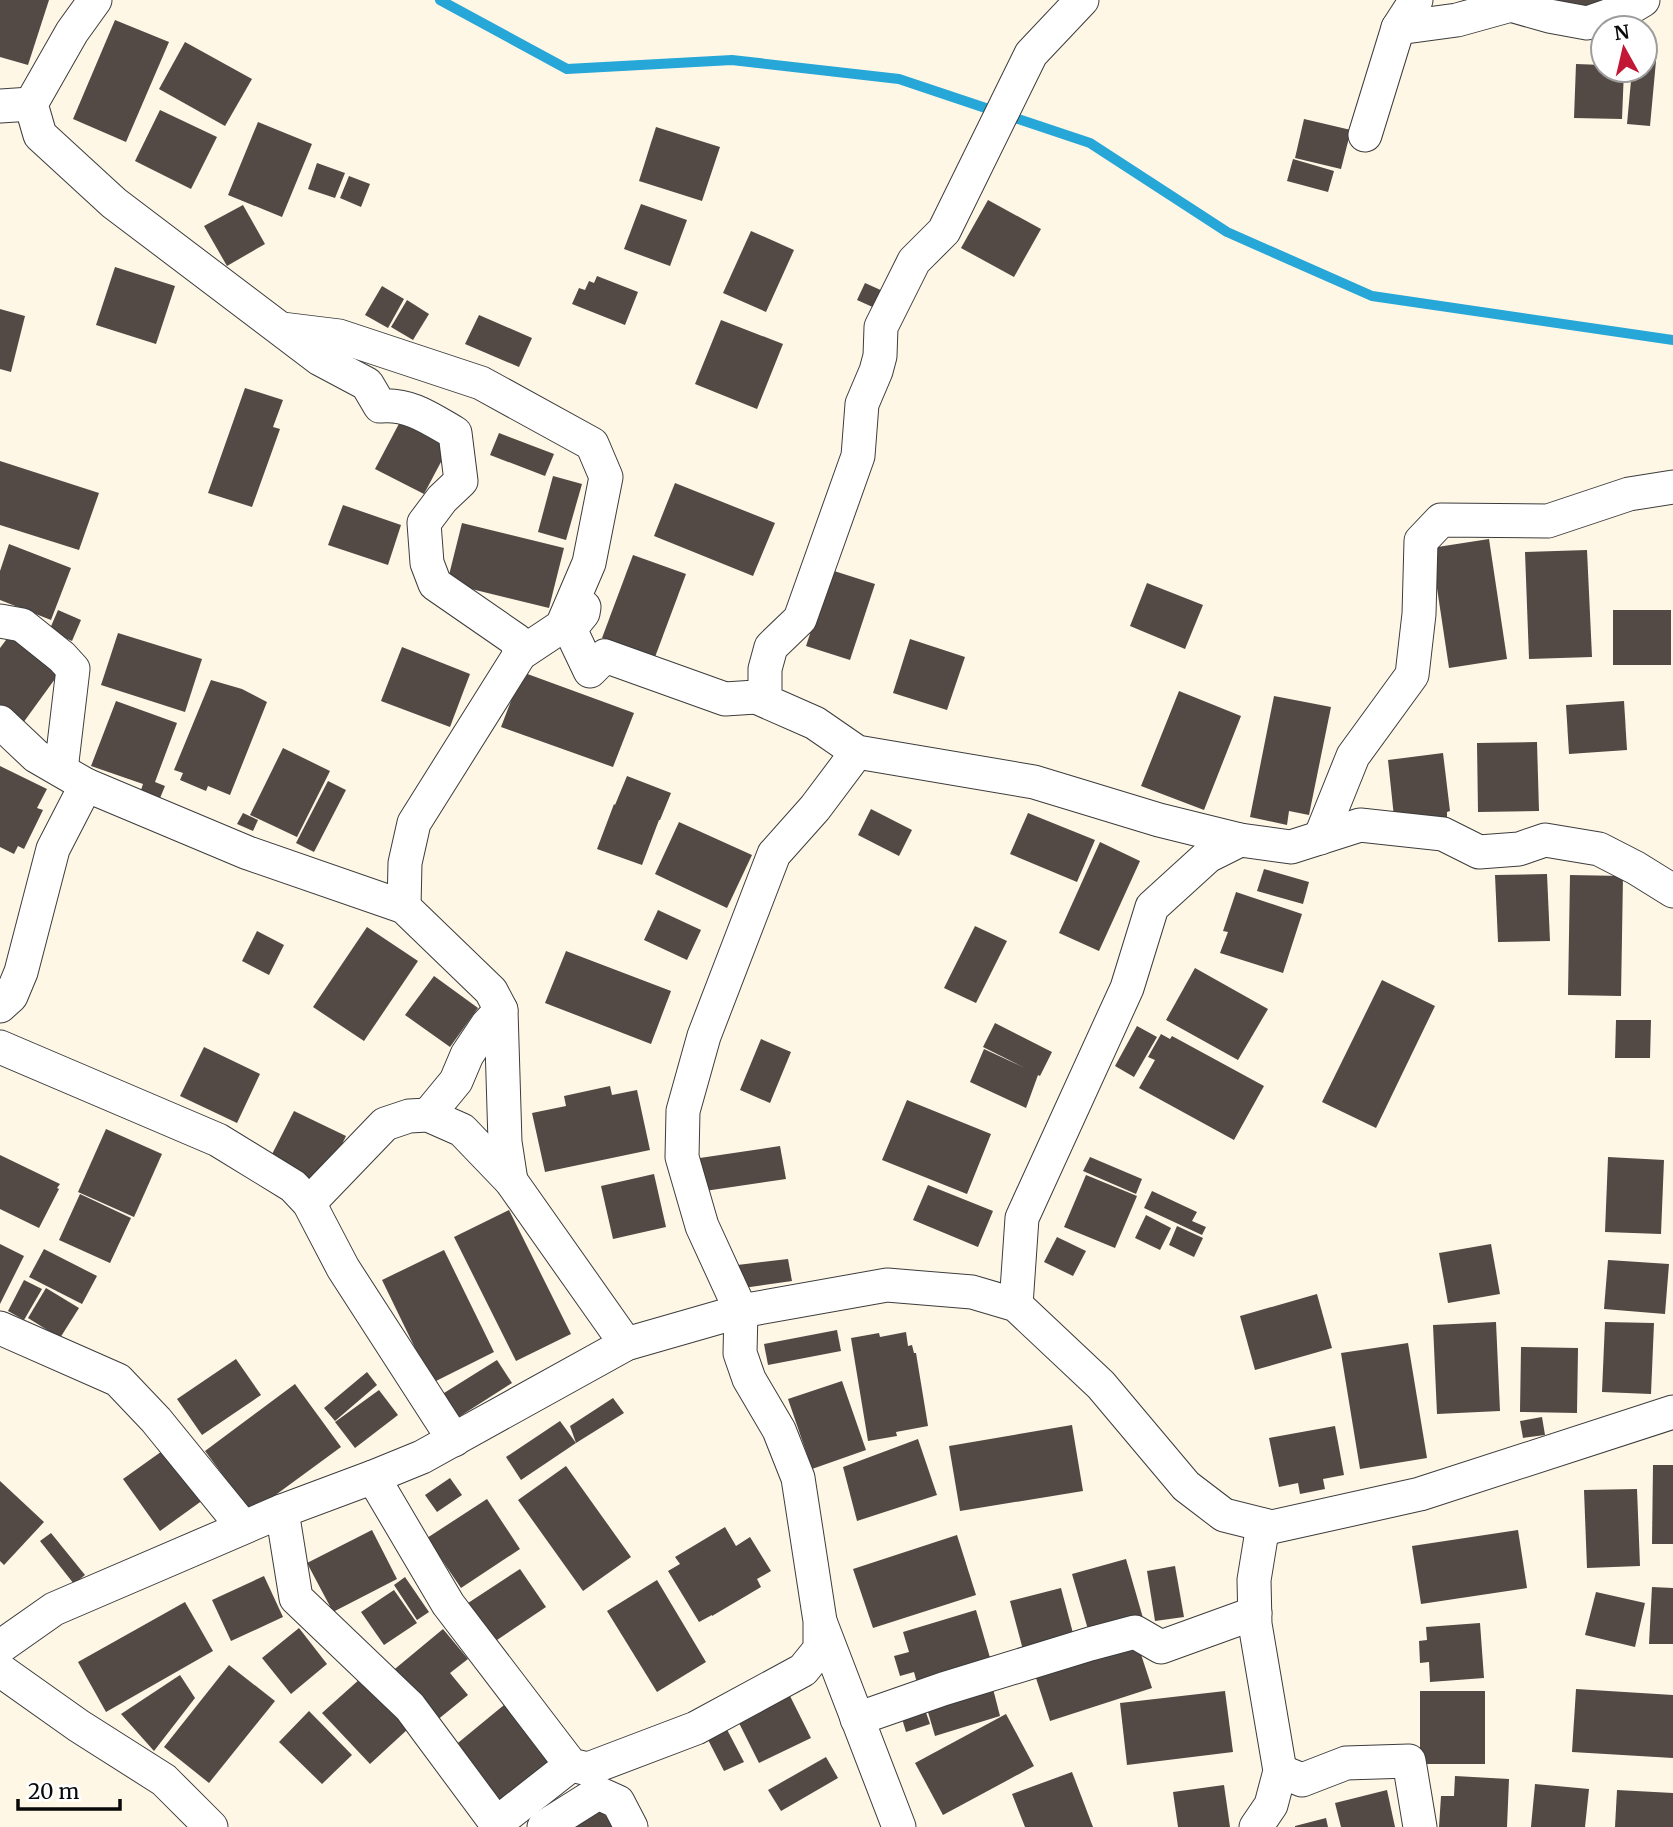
<svg xmlns="http://www.w3.org/2000/svg" width="1673" height="1827" viewBox="0 0 1673 1827" font-family="Merriweather,serif">
<style>
.lines{fill:none;stroke-linecap:round;stroke-linejoin:round}
.stream{stroke:#27a7d7;stroke-width:10}
.building{fill:#534945}
.minor-casing{stroke:#3c3c3c;stroke-width:35}
.minor{stroke:#fff;stroke-width:33}
</style>
<rect width="100%" height="100%" fill="#fff7e6"/>
<g class="lines">
<polyline class="stream" points="440,0 567,69 732,60 899,79 1090,143 1227,232 1372,296 1673,340"/>
</g>
<g class="building">
<polygon points="0,0 49,0 28,65 0,57"/>
<rect x="1540" y="0" width="62" height="6"/>
<polygon points="115,20 169,42 126,142 73,119"/>
<polygon points="185,42 252,79 225,126 159,89"/>
<polygon points="1645,60 1656,61 1650,126 1627,124 1632,70 1645,70"/>
<polygon points="1576,64 1603,65 1603,70 1624,70 1622,119 1574,118"/>
<polygon points="160,110 217,137 191,189 135,161"/>
<polygon points="1304,119 1351,130 1341,169 1295,158"/>
<polygon points="258,122 312,144 282,217 228,195"/>
<polygon points="656,127 720,147 702,201 639,181"/>
<polygon points="1293,159 1334,171 1328,192 1287,181"/>
<polygon points="317,163 345,173 335,198 308,189"/>
<polygon points="349,176 370,184 361,207 340,198"/>
<polygon points="988,200 1041,229 1014,277 961,248"/>
<polygon points="641,204 687,220 670,266 624,249"/>
<polygon points="243,205 265,244 227,266 204,226"/>
<polygon points="751,231 794,250 766,312 723,293"/>
<polygon points="115,267 175,286 156,344 96,325"/>
<polygon points="597,276 638,292 625,325 572,304 579,288 585,290 589,281 594,283"/>
<polygon points="865,283 885,292 877,309 857,300"/>
<polygon points="382,286 404,299 388,328 365,315"/>
<polygon points="407,300 429,314 413,340 391,327"/>
<polygon points="0,309 25,316 11,372 0,369"/>
<polygon points="479,315 532,338 519,367 465,344"/>
<polygon points="721,320 783,344 757,409 695,384"/>
<polygon points="245,388 283,400 273,427 280,429 252,507 208,493"/>
<polygon points="402,418 451,443 424,494 375,469"/>
<polygon points="499,433 554,454 545,476 490,455"/>
<polygon points="0,461 99,493 79,550 0,525"/>
<polygon points="553,476 582,484 566,540 538,532"/>
<polygon points="675,483 775,523 753,576 654,536"/>
<polygon points="343,505 401,525 388,565 328,545"/>
<polygon points="462,523 564,548 549,608 447,583"/>
<polygon points="1489,539 1507,659 1449,668 1431,548"/>
<polygon points="9,544 71,568 51,620 0,600 0,571"/>
<polygon points="1587,550 1592,657 1529,659 1525,552"/>
<polygon points="633,555 686,574 655,657 602,638"/>
<polygon points="831,570 875,584 850,660 806,646"/>
<polygon points="1147,583 1203,605 1185,649 1130,626"/>
<polygon points="58,610 81,620 72,641 49,631"/>
<rect x="1613" y="610" width="58" height="55"/>
<polygon points="118,633 202,659 185,712 101,685"/>
<polygon points="9,636 60,672 23,723 0,706 0,648"/>
<polygon points="910,639 965,657 947,710 893,693"/>
<polygon points="402,647 470,674 450,727 381,701"/>
<polygon points="522,672 634,713 613,767 501,727"/>
<polygon points="211,680 242,689 267,702 230,795 208,786 206,791 180,780 183,773 174,770"/>
<polygon points="1179,691 1241,716 1204,810 1141,786"/>
<polygon points="1274,696 1331,707 1309,815 1289,811 1287,825 1250,817"/>
<polygon points="116,701 177,723 155,782 165,786 158,803 139,796 143,784 91,766"/>
<polygon points="1624,701 1627,750 1569,754 1566,705"/>
<polygon points="1537,742 1539,811 1478,812 1477,743"/>
<polygon points="283,748 330,771 297,837 250,815"/>
<polygon points="1443,753 1450,811 1447,812 1447,821 1394,817 1388,760"/>
<polygon points="0,766 47,789 37,808 43,810 24,849 18,846 14,854 0,847"/>
<polygon points="627,776 671,793 660,820 659,820 642,865 597,849 614,804 615,805"/>
<polygon points="328,781 346,790 314,852 296,843"/>
<polygon points="871,809 912,830 899,856 858,835"/>
<polygon points="243,813 258,820 253,831 237,824"/>
<polygon points="1028,813 1095,840 1077,882 1010,854"/>
<polygon points="679,822 752,855 727,908 655,874"/>
<polygon points="1100,842 1140,861 1099,951 1059,933"/>
<polygon points="1264,869 1309,882 1303,904 1257,891"/>
<polygon points="1547,874 1550,941 1498,942 1495,875"/>
<polygon points="1570,875 1623,876 1621,996 1568,995"/>
<polygon points="1236,892 1302,914 1283,973 1220,953 1228,932 1223,931"/>
<polygon points="658,910 701,930 687,960 644,940"/>
<polygon points="975,926 1007,941 976,1003 944,988"/>
<polygon points="367,927 418,961 364,1041 313,1007"/>
<polygon points="257,931 284,945 269,975 242,961"/>
<polygon points="566,951 671,991 651,1044 545,1003"/>
<polygon points="1195,968 1268,1009 1238,1060 1166,1020"/>
<polygon points="434,976 478,1008 450,1047 405,1015"/>
<polygon points="1382,980 1435,1006 1376,1128 1322,1102"/>
<polygon points="1616,1020 1651,1020 1650,1058 1615,1058"/>
<polygon points="995,1023 1052,1052 1040,1076 1038,1075 1026,1108 970,1082 984,1049 1025,1068 983,1047"/>
<polygon points="1137,1026 1157,1037 1134,1077 1115,1066"/>
<polygon points="1161,1034 1170,1039 1172,1036 1264,1086 1234,1140 1139,1088 1155,1060 1148,1057"/>
<polygon points="761,1039 791,1052 770,1103 740,1090"/>
<polygon points="204,1047 260,1074 237,1123 180,1096"/>
<polygon points="610,1086 612,1095 637,1090 650,1150 545,1172 532,1113 566,1106 564,1096"/>
<polygon points="907,1100 991,1134 967,1194 882,1160"/>
<polygon points="294,1111 346,1136 320,1190 267,1164"/>
<polygon points="106,1129 162,1154 134,1217 78,1192"/>
<polygon points="780,1146 786,1179 698,1192 693,1159"/>
<polygon points="0,1155 60,1184 57,1188 59,1189 39,1228 0,1209"/>
<polygon points="1090,1157 1142,1179 1136,1194 1083,1171"/>
<polygon points="1608,1157 1664,1160 1661,1234 1605,1232"/>
<polygon points="654,1174 666,1227 613,1239 601,1186"/>
<polygon points="1086,1175 1137,1196 1115,1248 1064,1227"/>
<polygon points="928,1185 993,1211 978,1247 913,1220"/>
<polygon points="1152,1191 1197,1212 1192,1221 1206,1227 1202,1235 1144,1208"/>
<polygon points="80,1194 131,1218 110,1263 59,1240"/>
<polygon points="509,1210 571,1334 516,1361 454,1237"/>
<polygon points="1146,1215 1171,1228 1160,1250 1135,1238"/>
<polygon points="1177,1226 1203,1238 1194,1257 1169,1245"/>
<polygon points="1057,1237 1086,1251 1073,1276 1044,1262"/>
<polygon points="0,1244 24,1256 0,1304"/>
<polygon points="1491,1244 1500,1294 1448,1303 1439,1253"/>
<polygon points="44,1249 97,1276 82,1304 29,1277"/>
<polygon points="444,1250 494,1352 432,1383 382,1280"/>
<polygon points="788,1259 792,1281 723,1291 721,1267"/>
<polygon points="1608,1260 1669,1264 1665,1314 1604,1309"/>
<polygon points="24,1280 42,1289 24,1320 8,1311"/>
<polygon points="46,1288 79,1308 60,1338 28,1318"/>
<polygon points="1317,1294 1332,1348 1255,1370 1240,1316"/>
<polygon points="1496,1322 1500,1411 1437,1414 1433,1325"/>
<polygon points="1605,1322 1654,1323 1651,1394 1602,1392"/>
<polygon points="837,1330 841,1351 768,1365 764,1344"/>
<polygon points="906,1332 908,1346 912,1345 914,1353 916,1353 928,1426 896,1432 897,1436 868,1441 851,1338 879,1333 880,1337"/>
<polygon points="1408,1343 1427,1458 1360,1469 1341,1353"/>
<polygon points="1521,1347 1578,1348 1577,1413 1520,1412"/>
<polygon points="236,1359 261,1395 202,1435 177,1399"/>
<polygon points="497,1360 512,1383 451,1422 436,1398"/>
<polygon points="367,1372 377,1385 335,1421 324,1408"/>
<polygon points="842,1381 866,1450 812,1469 788,1399"/>
<polygon points="295,1384 341,1447 251,1513 205,1451"/>
<polygon points="379,1390 398,1415 355,1448 335,1422"/>
<polygon points="613,1398 624,1413 576,1443 570,1426"/>
<polygon points="1542,1417 1545,1435 1523,1438 1520,1421"/>
<polygon points="560,1421 576,1443 521,1480 506,1457"/>
<polygon points="1072,1425 1083,1491 960,1511 949,1446"/>
<polygon points="1335,1426 1344,1475 1323,1479 1325,1489 1300,1494 1298,1483 1279,1487 1269,1438"/>
<polygon points="918,1439 937,1495 857,1521 843,1467"/>
<polygon points="165,1449 203,1500 160,1531 123,1479"/>
<polygon points="1653,1465 1673,1465 1673,1544 1652,1544"/>
<polygon points="566,1466 631,1557 583,1591 518,1500"/>
<polygon points="450,1478 462,1495 437,1512 425,1495"/>
<polygon points="0,1481 44,1522 4,1565 0,1561"/>
<polygon points="1637,1489 1640,1566 1587,1568 1584,1490"/>
<polygon points="487,1499 520,1549 461,1588 427,1538"/>
<polygon points="725,1527 736,1546 750,1537 771,1571 757,1579 761,1587 712,1616 712,1615 699,1622 668,1571 680,1564 675,1557"/>
<polygon points="372,1530 397,1579 333,1612 307,1563"/>
<polygon points="1518,1530 1527,1588 1421,1604 1412,1546"/>
<polygon points="51,1533 85,1575 74,1584 40,1541"/>
<polygon points="957,1535 976,1595 873,1628 853,1569"/>
<polygon points="1126,1559 1143,1618 1089,1633 1072,1574"/>
<polygon points="1175,1566 1184,1617 1155,1621 1147,1571"/>
<polygon points="520,1569 546,1607 491,1644 465,1605"/>
<polygon points="264,1576 283,1617 231,1641 212,1600"/>
<polygon points="405,1577 429,1612 417,1620 394,1585"/>
<polygon points="657,1580 706,1662 657,1692 607,1611"/>
<polygon points="1652,1587 1673,1588 1673,1644 1649,1644"/>
<polygon points="1061,1588 1074,1637 1023,1650 1010,1601"/>
<polygon points="394,1590 417,1623 384,1645 361,1612"/>
<polygon points="1596,1592 1645,1603 1635,1647 1585,1635"/>
<polygon points="185,1602 213,1651 106,1712 78,1662"/>
<polygon points="976,1610 991,1661 917,1683 914,1672 900,1676 894,1656 909,1652 903,1632"/>
<polygon points="1480,1623 1484,1678 1430,1682 1429,1662 1420,1663 1419,1641 1427,1640 1426,1627"/>
<polygon points="299,1628 327,1664 291,1694 262,1658"/>
<polygon points="443,1629 468,1659 450,1673 468,1695 436,1721 390,1673"/>
<polygon points="1136,1639 1152,1688 1050,1721 1034,1672"/>
<polygon points="229,1665 275,1701 209,1783 164,1747"/>
<polygon points="180,1675 195,1698 154,1751 121,1714"/>
<polygon points="361,1678 408,1729 370,1764 322,1713"/>
<polygon points="991,1681 1000,1716 935,1736 925,1702"/>
<polygon points="1576,1689 1673,1695 1673,1758 1572,1752"/>
<polygon points="1225,1691 1233,1752 1127,1765 1120,1703"/>
<rect x="1420" y="1691" width="65" height="73"/>
<polygon points="790,1696 811,1738 759,1763 738,1721"/>
<polygon points="923,1704 930,1724 906,1732 900,1712"/>
<polygon points="504,1705 554,1765 502,1807 453,1747"/>
<polygon points="309,1711 352,1755 322,1784 279,1742"/>
<polygon points="1006,1714 1034,1766 943,1815 915,1763"/>
<polygon points="722,1720 744,1762 724,1771 703,1730"/>
<polygon points="826,1757 838,1778 781,1811 768,1790"/>
<polygon points="1072,1772 1093,1827 1025,1827 1012,1794"/>
<polygon points="1455,1776 1509,1779 1507,1827 1439,1827 1441,1796 1454,1796"/>
<polygon points="1535,1784 1589,1789 1585,1827 1531,1827"/>
<polygon points="1224,1785 1230,1827 1178,1827 1173,1792"/>
<polygon points="1387,1790 1395,1827 1341,1827 1335,1803"/>
<polygon points="1617,1790 1673,1793 1673,1827 1615,1827"/>
<polygon points="597,1802 613,1827 556,1827"/>
<polygon points="1326,1818 1328,1827 1295,1827 1295,1826"/>
</g>
<g class="lines">
<defs>
<g id="minor">
<path d="M95 0 72 32 31 104 40 135 114 203 320 359 367 384 380 406C409 403 431 419 455 433L461 481 442 499 424 523 427 563 435 584 516 640 520 654"/>
<polyline points="1082,0 1031,54 944,231 914,261 881,327 880,356 876,371 862,404 858,456 800,619 771,647 765,669 765,691 756,697 815,723 857,752 1034,782 1159,820 1240,840"/>
<polyline points="1493,0 1549,16 1587,23 1628,9 1643,0"/>
<polyline points="1398,28 1457,20 1511,5"/>
<polyline points="0,106 31,104"/>
<polyline points="1365,135 1398,28 1416,0"/>
<polyline points="282,329 339,336 481,383 592,444 606,477 589,563 562,626 520,654 414,823 405,863 404,907"/>
<polyline points="584,607 583,613 570,629 590,671 605,656 725,699 756,697"/>
<polyline points="0,621 22,625 62,657 73,669 61,770"/>
<polyline points="0,722 36,756 86,785 248,853 404,907 491,991 501,1010 505,1142 511,1181"/>
<polyline points="1320,838 1353,756 1412,675 1419,614 1421,541 1441,520 1548,521 1629,494 1673,487"/>
<polyline points="0,1006 11,996 21,972 53,849 86,785"/>
<polyline points="0,1047 218,1140 293,1186 309,1203 343,1268 454,1440"/>
<polyline points="428,1115 456,1081 467,1055 487,1025 501,1010"/>
<polyline points="309,1203 385,1124 409,1116 428,1115 462,1130 511,1181 626,1344"/>
<polyline points="1016,1305 1022,1218 1127,988 1152,907 1208,856 1240,840 1291,847 1360,825 1443,834 1479,852 1519,849 1545,840 1599,849 1636,868 1673,891"/>
<polyline points="0,1328 118,1380 156,1420 243,1527"/>
<polyline points="373,1477 448,1604 571,1765 588,1769 696,1728 803,1670 820,1649 820,1621 798,1478 779,1430 749,1379 740,1353 741,1311 702,1226 682,1157 683,1111 704,1036 774,854 815,808 857,752"/>
<polyline points="282,1511 296,1598 410,1707 499,1827"/>
<polyline points="821,1624 899,1827"/>
<polyline points="0,1647 54,1609 282,1511 373,1477 422,1457 626,1344 741,1311 887,1285 972,1292 1016,1305 1101,1385 1186,1486 1224,1515 1272,1527 1420,1494 1673,1412"/>
<polyline points="0,1670 79,1726 164,1780 211,1827"/>
<polyline points="857,1719 943,1689 1090,1644 1135,1632 1161,1647 1255,1613"/>
<polyline points="1280,1771 1302,1780 1346,1763 1409,1761 1420,1827"/>
<polyline points="497,1823 571,1765"/>
<polyline points="544,1827 598,1793 618,1802 631,1827"/>
<polyline points="1256,1827 1271,1805 1280,1771 1255,1624 1254,1580 1263,1525"/>
</g>
</defs>
<use href="#minor" class="minor-casing"/>
<use href="#minor" class="minor"/>
</g>
<g transform="translate(1624 49) rotate(352)"><circle r="33" fill="#ffffff" stroke="#9d9d9d" stroke-width="2"/>
<path d="M0-5L12 26L0 18L-12 26Z" fill="#c21836"/>
<text y="-10" font-size="19" font-weight="bold" text-anchor="middle" fill="#090909">N</text>
</g>
<path d="M18 1799v10h102v-10" fill="none" stroke="#090909" stroke-width="3.5"/>
<text x="28" y="1799" font-size="21" fill="#090909" stroke="#ffffff" stroke-width="5" paint-order="stroke">20 m</text>
</svg>
